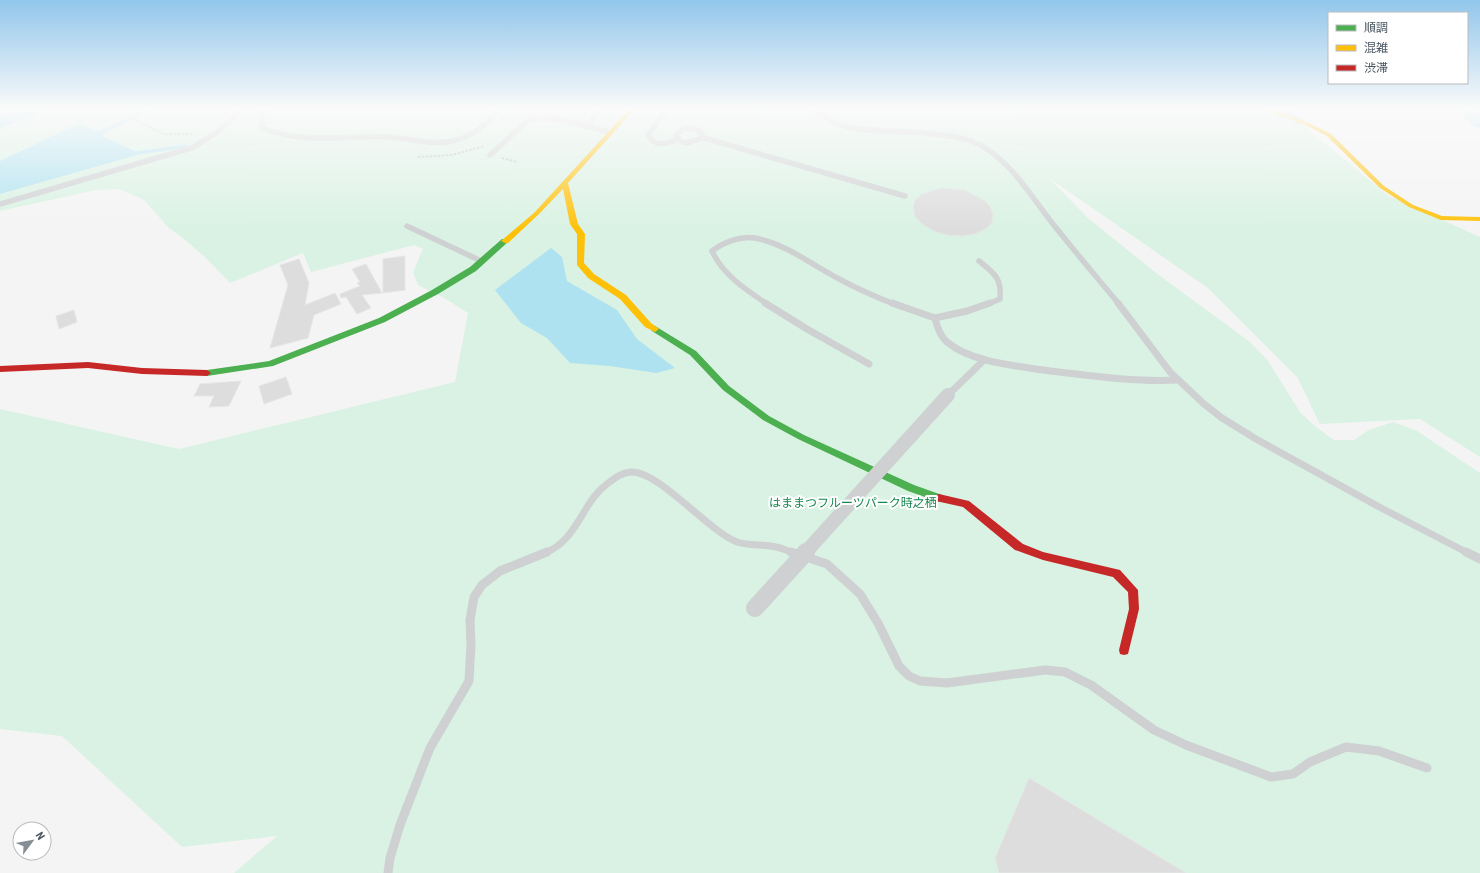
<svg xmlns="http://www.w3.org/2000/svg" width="1480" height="873" viewBox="0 0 1480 873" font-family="'Roboto Condensed','Noto Sans JP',sans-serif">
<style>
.green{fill:#d9f2e3}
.water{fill:#aee2f0}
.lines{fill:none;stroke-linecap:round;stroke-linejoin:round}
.stream{stroke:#aee2f0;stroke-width:3.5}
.river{fill:#aee2f0;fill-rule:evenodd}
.building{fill:#ddddde;stroke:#e5e6e7}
.path{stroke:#bcc7c4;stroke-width:2;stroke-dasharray:2.5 1.5;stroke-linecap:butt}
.lane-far2{stroke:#ced0d2;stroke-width:5.5}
.lane-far1{stroke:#ced0d2;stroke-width:7}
.lane{stroke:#ced0d2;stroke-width:9}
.street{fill:#ced0d2;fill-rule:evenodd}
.fast{fill:#4caf50;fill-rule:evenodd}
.slow{fill:#ffc107;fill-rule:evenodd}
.jam{fill:#c62828;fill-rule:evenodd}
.street-bridge-far1{stroke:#ced0d2;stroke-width:14}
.street-bridge{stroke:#ced0d2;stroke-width:18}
.labels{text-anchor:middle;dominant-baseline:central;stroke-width:4;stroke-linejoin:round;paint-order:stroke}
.park-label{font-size:12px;fill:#17864f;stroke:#fff}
</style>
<rect width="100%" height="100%" fill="#f4f4f4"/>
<polygon class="green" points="35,109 1283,109 1389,196 1480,237 1480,457 1420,419 1320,424 1297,377 1208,288 1049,178 1088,218 1156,273 1250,342 1268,361 1300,412 1317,428 1334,440 1354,440 1369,430 1393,422 1417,431 1480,473 1480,873 234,873 277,836 182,847 62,736 0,729 0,409 179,449 455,382 468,313 446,299 418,285 413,272 423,249 414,245 311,272 303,253 230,283 207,259 183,238 168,227 144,200 119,189 96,190 0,211 0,125"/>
<g class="water">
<polygon points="80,123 95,131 107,129 102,136 137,152 137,155 0,194 0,161"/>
<polygon points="551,248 562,257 567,281 617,310 637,339 675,368 656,373 610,366 570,363 547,338 521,323 495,290"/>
</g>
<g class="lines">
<g class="stream">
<polyline points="102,132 149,109"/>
<polyline points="131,154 185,146"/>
</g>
<g class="river">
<polygon points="16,109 41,109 38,113 0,129 0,116"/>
<polygon points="1456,109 1476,109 1480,112 1480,128 1473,126"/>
</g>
</g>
<g class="building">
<polygon points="941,188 964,190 984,200 990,206 993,214 992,223 985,229 975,234 962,236 947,235 934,231 922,224 915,216 913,208 915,200 922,194"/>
<polygon points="405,256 405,290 383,293 383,259"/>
<polygon points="299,259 309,283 305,305 335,293 341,304 314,315 308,338 270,348 288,285 280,265"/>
<polygon points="366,264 382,293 362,295 371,308 357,314 346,297 341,298 340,294 360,286 357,283 360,282 352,269"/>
<polygon points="74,310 77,322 59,329 56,316"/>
<polygon points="286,377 292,394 264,404 259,386"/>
<polygon points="241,381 229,406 209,407 214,396 194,396 200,384"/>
<polygon points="1029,778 1186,873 999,873 995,858"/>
</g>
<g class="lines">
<g class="path">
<polyline points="123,109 122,112 127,116 164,134 194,134"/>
<polyline points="569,110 576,109"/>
<polyline points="676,111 682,120"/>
<polyline points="418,157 452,155 484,146"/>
<polyline points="502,158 517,162"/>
</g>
<g class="lane-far2">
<path d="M265 109 262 114V128C307 145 343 135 389 137 411 138 430 146 452 141 470 137 484 127 496 114L495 109"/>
<path d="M667 109 648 135C655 148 666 144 678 139"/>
<path d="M812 109C825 117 838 126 853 128 890 134 935 129 971 141 1008 154 1033 200 1057 229 1077 254 1098 279 1119 304"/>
<polyline points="587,127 599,109"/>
<polygon points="692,128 701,132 702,134 700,139 686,143 680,141 676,135 683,129"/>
<polyline points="701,137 905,196"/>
<path d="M490 155 526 122C546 111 588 127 610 132"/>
<path d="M0 204 191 148C210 138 227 127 240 109"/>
<polyline points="407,226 481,261"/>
<path d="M979 261C994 273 1002 278 1000 299L988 304"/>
<path d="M767 304C745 289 723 275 712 251 724 242 740 236 755 238 787 244 813 266 841 280 858 289 876 297 894 304"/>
</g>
<g class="lane-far1">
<polyline points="765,303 807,329 869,364"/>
<polyline points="892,303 935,318 967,311 990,303"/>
<polyline points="1118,303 1170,372 1204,404 1222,418 1256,439 1383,509 1468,553"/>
<path d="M935 318C937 327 940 336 947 342 972 363 1018 366 1050 371 1092 376 1135 382 1178 380"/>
<polyline points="948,395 984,360"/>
<path d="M545 553C578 540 582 502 607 484 615 478 621 473 631 472 658 470 707 530 737 542 749 546 764 544 776 547 782 548 788 551 794 553"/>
</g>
<g class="lane">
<polyline points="791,552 827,564 860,594 878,623 899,666 909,676 920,681 947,683 1045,670 1065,672 1091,685 1154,730 1186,745 1271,777 1293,774 1310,762 1346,747 1379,751 1427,768"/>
<polyline points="1466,552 1480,559"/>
<polyline points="388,873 390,858 400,825 430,748 469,681 471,644 470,620 474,597 482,585 500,571 547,552"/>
</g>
<polygon class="street" points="1278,109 1289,109 1304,121 1299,124 1296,123"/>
<g class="fast">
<polygon points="502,239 505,239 509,241 476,271 438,294 385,322 273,366 207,376 203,373 207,370 269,361 379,318 432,290 470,267"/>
<polygon points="655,326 696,351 729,386 769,416 804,435 914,485 942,495 944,498 942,501 939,502 908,491 798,439 763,420 723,390 690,355 652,331 651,329"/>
</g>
<g class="slow">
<polygon points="629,109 635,109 568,183 578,224 585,234 584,263 594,274 626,295 651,323 659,329 655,332 645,327 620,299 588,278 577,265 577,234 570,224 563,189 539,214 508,243 505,243 501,241 535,212"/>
<polygon points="1263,109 1272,109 1309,123 1331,134 1384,186 1413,205 1442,216 1480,217 1480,221 1441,220 1409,207 1380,188 1327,136 1305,125"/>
</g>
<g class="jam">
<polygon points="88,362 142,368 207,370 211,373 207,376 142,374 88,368 0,372 0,366"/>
<polygon points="939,494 969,501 1023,544 1043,552 1120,570 1138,590 1139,609 1128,654 1124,655 1120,654 1119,650 1129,609 1128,592 1113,577 1043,560 1015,550 963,507 936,501 934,498 936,495"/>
</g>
<polyline class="street-bridge-far1" points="805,553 948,395"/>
<polyline class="street-bridge" points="755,608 806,552"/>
</g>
<linearGradient id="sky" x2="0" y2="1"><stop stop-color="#91c6eb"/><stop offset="0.47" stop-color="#fafafa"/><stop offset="1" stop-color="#fafafa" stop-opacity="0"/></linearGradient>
<rect width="1480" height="231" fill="url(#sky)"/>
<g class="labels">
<g class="park-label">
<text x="853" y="503">はままつフルーツパーク時之栖</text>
</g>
</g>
<rect x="1328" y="12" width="140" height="72" fill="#ffffff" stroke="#b7bbc0"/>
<rect x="1336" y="25" width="20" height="6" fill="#4caf50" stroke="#b7bbc0"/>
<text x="1364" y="32" font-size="12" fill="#4a5661">順調</text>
<rect x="1336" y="45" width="20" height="6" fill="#ffc107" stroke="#b7bbc0"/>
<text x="1364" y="52" font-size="12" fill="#4a5661">混雑</text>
<rect x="1336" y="65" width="20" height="6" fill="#c62828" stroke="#b7bbc0"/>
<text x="1364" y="72" font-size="12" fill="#4a5661">渋滞</text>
<g transform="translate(32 841) rotate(58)"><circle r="19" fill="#ffffff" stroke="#b7bbc0"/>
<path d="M0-3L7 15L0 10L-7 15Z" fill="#868d94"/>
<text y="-6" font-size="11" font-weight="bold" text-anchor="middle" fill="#4a5661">N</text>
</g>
</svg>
